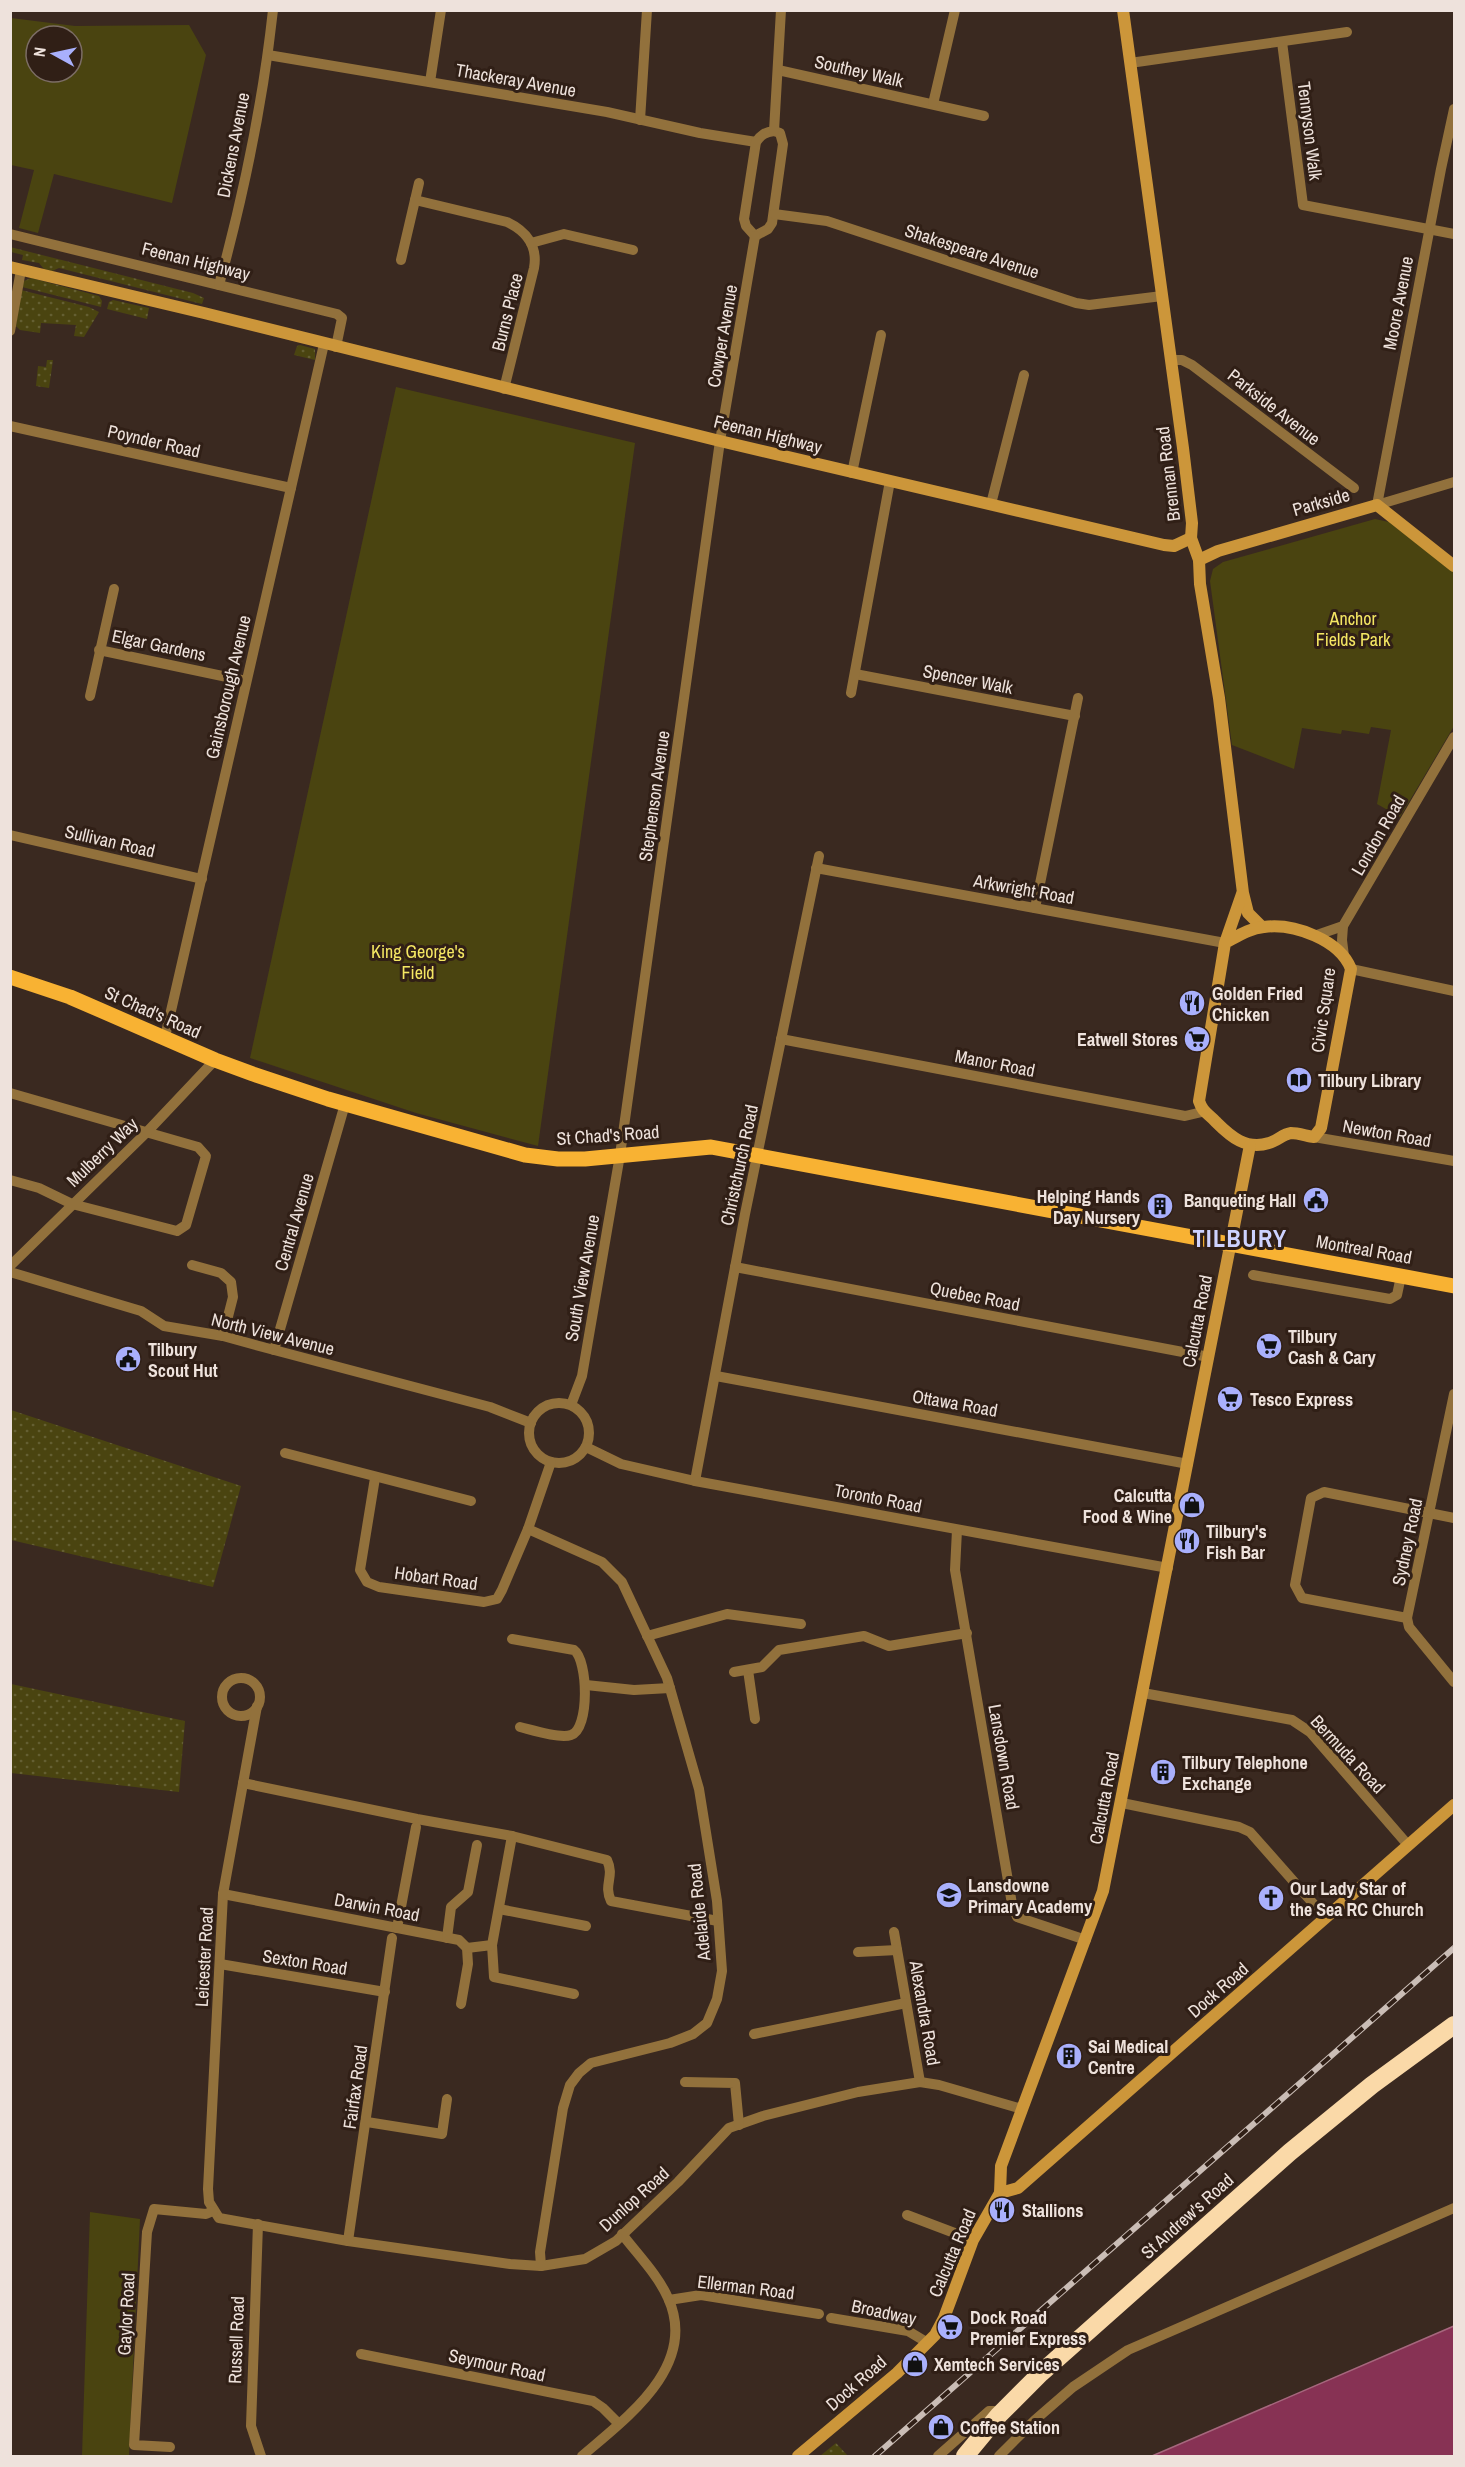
<svg xmlns="http://www.w3.org/2000/svg" width="1465" height="2467" viewBox="0 0 1465 2467" font-family="'Archivo Narrow',sans-serif">
<style>
.grass{fill:url(#grass-dots)}
.park{fill:#4a4410;fill-rule:evenodd}
.water{fill:#873254;stroke:#a6677d;stroke-width:1.5}
.lines{fill:none;stroke-linecap:round;stroke-linejoin:round}
.street{stroke:#92713c;stroke-width:10}
.secondary{stroke:#cc963a;stroke-width:12}
.primary{stroke:#f8b233;stroke-width:15}
.highway{stroke:#fad9a8;stroke-width:18}
.rail-casing{stroke:#cabdb6;stroke-width:6}
.rail{stroke:#301f16;stroke-width:4;stroke-dasharray:11;stroke-linecap:butt}
.labels{text-anchor:middle;dominant-baseline:central;stroke-width:6;stroke-linejoin:round;paint-order:stroke}
.street-label{font-size:18px;fill:#eee2dc;stroke:#301f16}
.park-label{font-size:18px;fill:#f5e763;stroke:#301f16}
.poi-label{font-size:18px;font-weight:bold;fill:#eee2dc;stroke:#301f16;text-anchor:start}
.district-label{font-size:24px;font-weight:bold;letter-spacing:1.5px;fill:#cdd2fe;stroke:#301f16}
</style>
<defs>
<pattern id="grass-dots" width="8" height="8" patternUnits="userSpaceOnUse" patternTransform="scale(1.5)"><rect width="8" height="8" fill="#4a4410"/><path d="M2 2h.1M6 6h.1" fill="none" stroke="#645f32" stroke-width="1.8" stroke-linecap="round"/></pattern>
</defs>
<rect width="100%" height="100%" fill="#3a2920"/>
<g class="grass">
<polygon points="10,247 193,293 204,298 202,304 59,268 52,271 44,269 39,263 22,260 23,255 11,252"/>
<polygon points="31,278 99,296 102,301 101,307 22,287 24,281"/>
<polygon points="21,290 89,307 99,312 84,337 74,336 76,325 41,323 40,333 20,330 16,326"/>
<polygon points="113,300 149,308 147,319 107,309 109,302"/>
<polygon points="300,345 315,349 315,360 294,355 297,346"/>
<polygon points="47,360 53,360 49,388 36,386 38,366 46,367"/>
<polygon points="11,1410 241,1486 213,1587 11,1540"/>
<polygon points="11,1684 185,1721 179,1792 11,1773"/>
<polygon points="836,2443 848,2456 820,2456"/>
</g>
<g class="park">
<path d="M11 18 75 26 189 25 206 55 172 203 54 174 38 233 19 228 34 170 11 165ZM36 36H72V72H36Z"/>
<polygon points="396,387 635,443 538,1146 416,1113 250,1058"/>
<polygon points="1375,519 1389,522 1454,572 1454,726 1400,817 1377,804 1391,730 1371,727 1369,734 1342,730 1341,734 1302,728 1294,769 1232,745 1210,581 1213,569 1223,562"/>
<polygon points="90,2212 140,2219 129,2456 82,2456"/>
</g>
<polygon class="water" points="1454,2326 1454,2456 1152,2456"/>
<g class="lines">
<g class="street">
<polyline points="1282,42 1303,205 1454,234"/>
<polyline points="268,55 607,112 700,133 756,142"/>
<polyline points="1130,63 1347,32"/>
<polyline points="778,70 984,116"/>
<polyline points="430,82 441,10"/>
<polyline points="933,104 955,10"/>
<polyline points="1454,109 1441,169 1377,505 1454,482"/>
<polyline points="640,120 647,10"/>
<path d="M774 131 780 133 783 144 772 223 768 229 755 236 746 226 744 219 756 142C761 135 765 132 774 131Z"/>
<polyline points="774,131 781,10"/>
<path d="M415 200 507 222C526 231 538 246 534 268L504 389"/>
<polyline points="774,214 827,221 1076,303 1089,305 1162,296"/>
<polyline points="10,234 337,314 342,318 336,347"/>
<polyline points="531,243 564,234 633,250"/>
<polyline points="401,260 419,183"/>
<path d="M219 285C243 197 263 102 273 10"/>
<polyline points="10,331 21,270"/>
<polyline points="1171,360 1182,360 1192,365 1354,488"/>
<polyline points="10,426 291,488"/>
<polyline points="852,473 881,335"/>
<polyline points="991,504 1024,375"/>
<polyline points="99,650 246,681"/>
<polyline points="855,674 1075,716"/>
<polyline points="851,693 890,481"/>
<polyline points="90,696 114,589"/>
<polyline points="10,835 202,879"/>
<polyline points="816,868 1225,943"/>
<polyline points="1035,908 1078,698"/>
<polyline points="1343,926 1342,940 1344,956"/>
<polyline points="1317,935 1343,926 1454,737"/>
<polyline points="1351,969 1454,991"/>
<polyline points="165,1037 324,344"/>
<polyline points="781,1039 1185,1116 1202,1112"/>
<polyline points="10,1093 198,1147 206,1156 186,1225 177,1231 72,1204 39,1188 10,1180"/>
<polyline points="1314,1137 1454,1161"/>
<polyline points="192,1265 221,1273 231,1282 233,1297 223,1336"/>
<polyline points="10,1266 146,1133 215,1060"/>
<polyline points="735,1267 1209,1357"/>
<polyline points="10,1272 141,1311 164,1326 223,1336 259,1346 490,1407 531,1423"/>
<polyline points="1253,1275 1390,1299 1397,1295 1401,1276"/>
<polyline points="274,1350 345,1104"/>
<polyline points="716,1376 1188,1464"/>
<polyline points="1454,1394 1407,1618 1409,1627 1454,1682"/>
<circle cx="559" cy="1433" r="30"/>
<polyline points="571,1405 582,1376 620,1155 720,441 755,236"/>
<polyline points="586,1447 621,1464 695,1481 1168,1568"/>
<polyline points="285,1453 471,1501"/>
<polyline points="375,1478 360,1570 367,1582 379,1587 484,1602 497,1599 502,1590 528,1529 551,1462"/>
<polyline points="695,1481 745,1214 819,856"/>
<polyline points="528,1529 602,1562 622,1582 667,1678 699,1789 717,1901 722,1971 717,1999 707,2023 693,2034 670,2043 591,2063 579,2073 570,2085 563,2108 540,2252 541,2266"/>
<polyline points="957,1530 955,1570 1012,1904 1017,1917 1086,1940"/>
<polyline points="1407,1618 1302,1598 1295,1585 1311,1498 1324,1492 1454,1518"/>
<polyline points="647,1636 727,1614 801,1624"/>
<path d="M512 1639 574 1650C588 1660 590 1729 571 1735 560 1739 532 1730 520 1727"/>
<polyline points="748,1670 755,1719"/>
<polyline points="734,1672 762,1667 779,1650 864,1636 889,1646 967,1633"/>
<circle cx="241" cy="1697" r="19"/>
<polyline points="586,1685 634,1690 670,1688"/>
<polyline points="1143,1693 1292,1720 1310,1732 1408,1845"/>
<polyline points="257,1706 223,1894 208,2189 209,2202 219,2218 348,2241 510,2264 541,2266 585,2259 616,2241 678,2182 729,2128 763,2116 858,2092 920,2082 939,2085 1022,2109"/>
<path d="M243 1783 417 1819 512 1836 607 1860C615 1877 603 1884 611 1901L718 1921"/>
<polyline points="1122,1803 1239,1827 1250,1832 1326,1918"/>
<polyline points="223,1894 459,1940 467,1948 468,1964 461,2004"/>
<polyline points="499,1909 586,1926"/>
<polyline points="397,1928 416,1827"/>
<polyline points="894,1932 920,2082"/>
<polyline points="447,1938 451,1907 468,1892 477,1845"/>
<polyline points="492,1945 494,1977 574,1994"/>
<polyline points="467,1948 492,1945 512,1836"/>
<polyline points="858,1952 897,1950"/>
<polyline points="220,1964 385,1992"/>
<polyline points="754,2034 906,2003"/>
<polyline points="685,2082 735,2083 739,2125"/>
<polyline points="367,2122 442,2134 447,2099"/>
<polyline points="907,2215 973,2240"/>
<polyline points="258,2224 251,2426 261,2456"/>
<polyline points="348,2241 392,1938"/>
<polyline points="669,2300 701,2295 819,2314"/>
<polyline points="831,2318 908,2331 928,2343"/>
<polyline points="361,2354 593,2401 603,2408 618,2423"/>
<polyline points="170,2447 134,2445 147,2232 154,2209 206,2214 213,2211"/>
<path d="M582 2456C626 2418 699 2366 668 2298 658 2275 638 2255 622 2234"/>
<polyline points="938,2456 989,2411 994,2411 999,2415"/>
<polyline points="999,2456 1035,2420 1073,2387 1128,2350 1454,2208"/>
</g>
<g class="secondary">
<polyline points="1123,10 1183,448 1192,523 1191,538 1199,560 1200,584 1219,698 1243,893 1248,913 1262,927"/>
<polyline points="10,267 204,313 720,441 1164,545 1174,546 1191,538"/>
<polyline points="1199,560 1218,551 1377,505 1454,566"/>
<path d="M1225 943C1238 936 1250 928 1264 927 1294 923 1340 940 1351 969L1321 1128 1314 1137C1307 1136 1298 1133 1291 1133 1283 1134 1277 1141 1269 1143 1246 1150 1231 1137 1216 1122 1208 1113 1203 1113 1199 1101L1225 943 1242 894"/>
<polyline points="1000,2193 1018,2188 1454,1805"/>
<polyline points="798,2456 897,2373 935,2335 944,2318 973,2240 1000,2193 1001,2166 1103,1891 1250,1145"/>
</g>
<polyline class="primary" points="10,977 70,997 215,1060 253,1074 328,1099 525,1155 558,1159 585,1159 711,1147 1454,1286"/>
<polyline class="highway" points="965,2456 999,2415 1041,2373 1290,2152 1372,2085 1454,2025"/>
<defs>
<polyline id="rail" points="875,2456 1454,1948"/>
</defs>
<use href="#rail" class="rail-casing"/>
<use href="#rail" class="rail"/>
</g>
<defs>
<symbol id="restaurant-disc" viewBox="-11 -11 22 22"><circle r="9.5" fill="#a9b0fc" stroke="#301f16"/><path d="M-5-6h1v4h1v-4h1v4h1v-4h1v5L-1.5 .5V6h-2V.5L-5-1ZM5-6V6H3V1.5H1.5Q1.5-4 5-6Z" fill="#111"/></symbol>
<symbol id="supermarket-disc" viewBox="-11 -11 22 22"><circle r="9.5" fill="#a9b0fc" stroke="#301f16"/><path d="M-6-5.5h2.5l.6 2H6L4.5 2H-2.5L-4.4-4H-6ZM-1.5 3.2a1.3 1.3 0 1 0 .1 0ZM3 3.2a1.3 1.3 0 1 0 .1 0Z" fill="#111"/></symbol>
<symbol id="library-disc" viewBox="-11 -11 22 22"><circle r="9.5" fill="#a9b0fc" stroke="#301f16"/><path d="M-6-4Q-3-5.5-.7-3.5V5Q-3 3-6 4ZM6-4Q3-5.5 .7-3.5V5Q3 3 6 4Z" fill="#111"/></symbol>
<symbol id="civic-disc" viewBox="-11 -11 22 22"><circle r="9.5" fill="#a9b0fc" stroke="#301f16"/><path d="M-.6-6.5H3V-4.5H.6V-3L4-1V1h2V6H-6V1h2V-1L-.6-3ZM-1.2 2.5V6h2.4V2.5Z" fill="#111"/></symbol>
<symbol id="building-disc" viewBox="-11 -11 22 22"><circle r="9.5" fill="#a9b0fc" stroke="#301f16"/><path d="M-4-6H4V6H1V3H-1V6H-4ZM-2.5-4.3h1.7v1.8h-1.7ZM.8-4.3h1.7v1.8H.8ZM-2.5-1h1.7V.8h-1.7ZM.8-1h1.7V.8H.8Z" fill="#111"/></symbol>
<symbol id="shop-disc" viewBox="-11 -11 22 22"><circle r="9.5" fill="#a9b0fc" stroke="#301f16"/><path d="M-5-2.5h2.3a2.7 3.5 0 0 1 5.4 0H5L5.5 6h-11ZM-1.5-2.5h3a1.5 2.3 0 0 0-3 0Z" fill="#111"/></symbol>
<symbol id="school-disc" viewBox="-11 -11 22 22"><circle r="9.5" fill="#a9b0fc" stroke="#301f16"/><path d="M0-5L7-2L0 1L-7-2ZM-4 1L0 2.5L4 1V4Q0 6-4 4Z" fill="#111"/></symbol>
<symbol id="church-disc" viewBox="-11 -11 22 22"><circle r="9.5" fill="#a9b0fc" stroke="#301f16"/><path d="M-1.2-6h2.4v3.5h3.3v2.4h-3.3V6h-2.4V-.1h-3.3v-2.4h3.3Z" fill="#111"/></symbol>
</defs>
<g fill-rule="evenodd">
<use href="#restaurant-disc" x="1177" y="988" width="30" height="30"/>
<use href="#supermarket-disc" x="1182" y="1024" width="30" height="30"/>
<use href="#library-disc" x="1284" y="1065" width="30" height="30"/>
<use href="#civic-disc" x="1301" y="1185" width="30" height="30"/>
<use href="#building-disc" x="1145" y="1191" width="30" height="30"/>
<use href="#supermarket-disc" x="1254" y="1331" width="30" height="30"/>
<use href="#civic-disc" x="113" y="1344" width="30" height="30"/>
<use href="#supermarket-disc" x="1215" y="1384" width="30" height="30"/>
<use href="#shop-disc" x="1177" y="1490" width="30" height="30"/>
<use href="#restaurant-disc" x="1172" y="1526" width="30" height="30"/>
<use href="#building-disc" x="1148" y="1757" width="30" height="30"/>
<use href="#school-disc" x="934" y="1880" width="30" height="30"/>
<use href="#church-disc" x="1256" y="1883" width="30" height="30"/>
<use href="#building-disc" x="1054" y="2041" width="30" height="30"/>
<use href="#restaurant-disc" x="987" y="2195" width="30" height="30"/>
<use href="#supermarket-disc" x="935" y="2312" width="30" height="30"/>
<use href="#shop-disc" x="900" y="2349" width="30" height="30"/>
<use href="#shop-disc" x="926" y="2412" width="30" height="30"/>
</g>
<g class="labels">
<g class="street-label">
<text transform="translate(859 71) rotate(13)">Southey Walk</text>
<text transform="translate(516 80) rotate(10)">Thackeray Avenue</text>
<text transform="translate(1310 131) rotate(83)">Tennyson Walk</text>
<text transform="translate(233 145) rotate(-79)">Dickens Avenue</text>
<text transform="translate(972 251) rotate(18)">Shakespeare Avenue</text>
<text transform="translate(196 261) rotate(14)">Feenan Highway</text>
<text transform="translate(1398 303) rotate(-79)">Moore Avenue</text>
<text transform="translate(507 312) rotate(-76)">Burns Place</text>
<text transform="translate(722 336) rotate(-80)">Cowper Avenue</text>
<text transform="translate(1274 407) rotate(38)">Parkside Avenue</text>
<text transform="translate(768 434) rotate(14)">Feenan Highway</text>
<text transform="translate(154 441) rotate(13)">Poynder Road</text>
<text transform="translate(1168 474) rotate(-97)">Brennan Road</text>
<text transform="translate(1321 502) rotate(-16)">Parkside</text>
<text transform="translate(159 645) rotate(12)">Elgar Gardens</text>
<text transform="translate(968 679) rotate(11)">Spencer Walk</text>
<text transform="translate(228 687) rotate(-77)">Gainsborough Avenue</text>
<text transform="translate(654 796) rotate(-82)">Stephenson Avenue</text>
<text transform="translate(1378 835) rotate(-60)">London Road</text>
<text transform="translate(110 841) rotate(13)">Sullivan Road</text>
<text transform="translate(1024 889) rotate(10)">Arkwright Road</text>
<text transform="translate(1323 1010) rotate(-82)">Civic Square</text>
<text transform="translate(153 1012) rotate(24)">St Chad's Road</text>
<text transform="translate(995 1063) rotate(11)">Manor Road</text>
<text transform="translate(1387 1133) rotate(10)">Newton Road</text>
<text transform="translate(608 1135) rotate(-4)">St Chad's Road</text>
<text transform="translate(102 1152) rotate(-44)">Mulberry Way</text>
<text transform="translate(739 1165) rotate(-78)">Christchurch Road</text>
<text transform="translate(294 1222) rotate(-74)">Central Avenue</text>
<text transform="translate(1364 1249) rotate(10)">Montreal Road</text>
<text transform="translate(582 1278) rotate(-80)">South View Avenue</text>
<text transform="translate(975 1296) rotate(11)">Quebec Road</text>
<text transform="translate(1197 1321) rotate(-79)">Calcutta Road</text>
<text transform="translate(273 1334) rotate(14)">North View Avenue</text>
<text transform="translate(955 1403) rotate(10)">Ottawa Road</text>
<text transform="translate(878 1498) rotate(11)">Toronto Road</text>
<text transform="translate(1407 1542) rotate(-78)">Sydney Road</text>
<text transform="translate(436 1578) rotate(8)">Hobart Road</text>
<text transform="translate(1348 1754) rotate(47)">Bermuda Road</text>
<text transform="translate(1004 1757) rotate(80)">Lansdown Road</text>
<text transform="translate(1104 1798) rotate(-79)">Calcutta Road</text>
<text transform="translate(377 1907) rotate(11)">Darwin Road</text>
<text transform="translate(699 1912) rotate(-96)">Adelaide Road</text>
<text transform="translate(204 1957) rotate(-87)">Leicester Road</text>
<text transform="translate(305 1962) rotate(9)">Sexton Road</text>
<text transform="translate(1218 1990) rotate(-41)">Dock Road</text>
<text transform="translate(925 2013) rotate(80)">Alexandra Road</text>
<text transform="translate(355 2087) rotate(-82)">Fairfax Road</text>
<text transform="translate(634 2199) rotate(-42)">Dunlop Road</text>
<text transform="translate(1187 2216) rotate(-42)">St Andrew's Road</text>
<text transform="translate(952 2253) rotate(-67)">Calcutta Road</text>
<text transform="translate(746 2287) rotate(7)">Ellerman Road</text>
<text transform="translate(884 2312) rotate(12)">Broadway</text>
<text transform="translate(126 2314) rotate(-87)">Gaylor Road</text>
<text transform="translate(236 2340) rotate(-88)">Russell Road</text>
<text transform="translate(497 2365) rotate(12)">Seymour Road</text>
<text transform="translate(856 2383) rotate(-41)">Dock Road</text>
</g>
<g class="park-label">
<text x="1353" y="618">Anchor<tspan x="1353" dy="21">Fields Park</tspan></text>
<text x="418" y="951">King George's<tspan x="418" dy="21">Field</tspan></text>
</g>
<g class="poi-label">
<text x="1212" y="993">Golden Fried<tspan x="1212" dy="21">Chicken</tspan></text>
<text x="1178" y="1039" text-anchor="end">Eatwell Stores</text>
<text x="1318" y="1080">Tilbury Library</text>
<text x="1140" y="1196" text-anchor="end">Helping Hands<tspan x="1140" dy="21">Day Nursery</tspan></text>
<text x="1296" y="1200" text-anchor="end">Banqueting Hall</text>
<text x="1288" y="1336">Tilbury<tspan x="1288" dy="21">Cash &amp; Cary</tspan></text>
<text x="148" y="1349">Tilbury<tspan x="148" dy="21">Scout Hut</tspan></text>
<text x="1250" y="1399">Tesco Express</text>
<text x="1172" y="1495" text-anchor="end">Calcutta<tspan x="1172" dy="21">Food &amp; Wine</tspan></text>
<text x="1206" y="1531">Tilbury's<tspan x="1206" dy="21">Fish Bar</tspan></text>
<text x="1182" y="1762">Tilbury Telephone<tspan x="1182" dy="21">Exchange</tspan></text>
<text x="968" y="1885">Lansdowne<tspan x="968" dy="21">Primary Academy</tspan></text>
<text x="1290" y="1888">Our Lady Star of<tspan x="1290" dy="21">the Sea RC Church</tspan></text>
<text x="1088" y="2046">Sai Medical<tspan x="1088" dy="21">Centre</tspan></text>
<text x="1022" y="2210">Stallions</text>
<text x="970" y="2317">Dock Road<tspan x="970" dy="21">Premier Express</tspan></text>
<text x="934" y="2364">Xemtech Services</text>
<text x="960" y="2427">Coffee Station</text>
</g>
<g class="district-label">
<text x="1240" y="1238">TILBURY</text>
</g>
</g>
<rect width="1465" height="2467" fill="none" stroke="#eee2dc" stroke-width="24"/>
<g transform="translate(54 54) rotate(278)"><circle r="28" fill="#301f16" stroke="#7c6d65" stroke-width="1.5"/>
<path d="M0-4.5L10 22L0 15L-10 22Z" fill="#a9b0fc"/>
<text y="-9" font-size="16" font-weight="bold" text-anchor="middle" fill="#eee2dc">N</text>
</g>
</svg>
